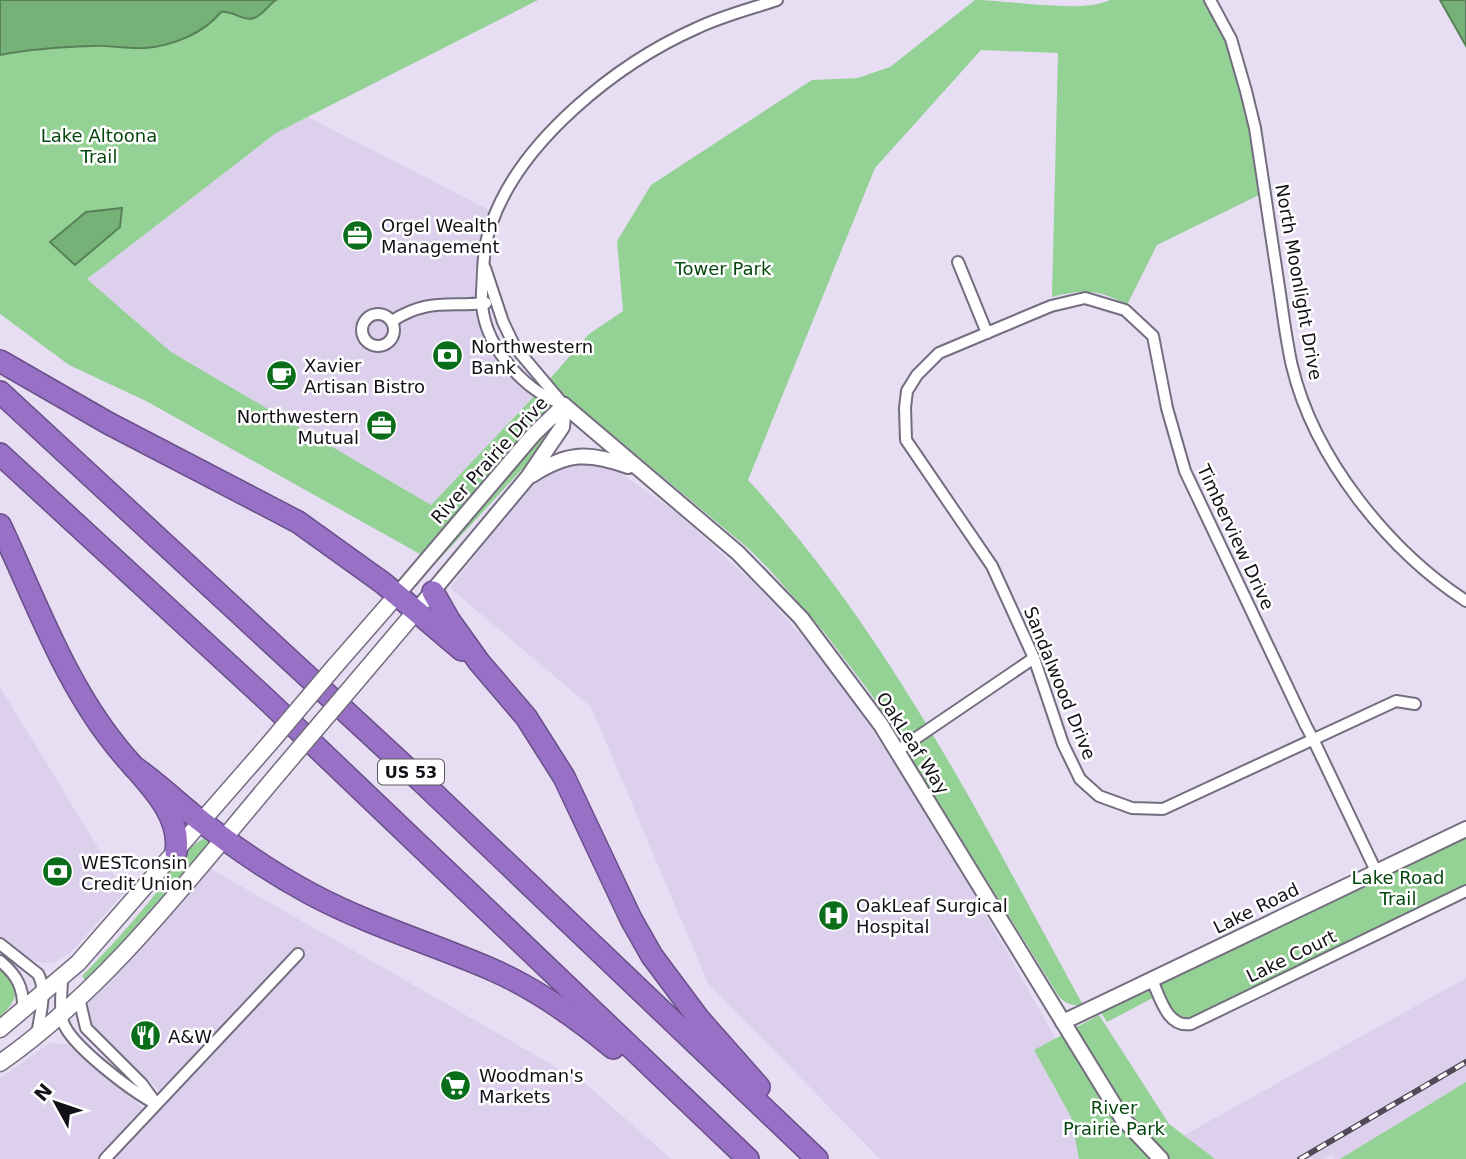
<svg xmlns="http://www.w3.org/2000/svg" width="1466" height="1159" viewBox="0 0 1466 1159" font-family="'DejaVu Sans',sans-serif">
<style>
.built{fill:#dcd0ed}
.green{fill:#94d194}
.water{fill:#76b177;stroke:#58815a;stroke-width:2}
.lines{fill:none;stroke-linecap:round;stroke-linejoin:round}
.minor-casing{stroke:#746d80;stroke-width:14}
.tertiary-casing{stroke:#746d80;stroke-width:18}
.secondary-casing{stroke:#746d80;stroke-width:19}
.motorway-casing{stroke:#694f89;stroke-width:24}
.minor{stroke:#fff;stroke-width:10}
.tertiary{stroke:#fff;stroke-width:14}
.secondary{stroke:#fff;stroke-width:16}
.motorway{stroke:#9871c6;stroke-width:21}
.rail-casing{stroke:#4f4a55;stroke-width:6}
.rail{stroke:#fff;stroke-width:3.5;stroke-dasharray:10;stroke-linecap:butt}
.secondary-bridge-casing{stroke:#746d80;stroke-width:19;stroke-linecap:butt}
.secondary-bridge{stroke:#fff;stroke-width:16}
.labels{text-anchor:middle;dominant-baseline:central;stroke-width:5;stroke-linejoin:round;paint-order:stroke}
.shield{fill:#fff;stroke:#5a585d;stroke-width:2}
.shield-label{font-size:16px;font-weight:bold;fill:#131017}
.park-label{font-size:18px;fill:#04470d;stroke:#fff}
.poi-label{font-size:18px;fill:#131017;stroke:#fff;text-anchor:start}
.street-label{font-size:18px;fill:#131017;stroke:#fff}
</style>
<rect width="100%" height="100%" fill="#e7def4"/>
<g class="built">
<polygon points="308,117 489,210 474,275 478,312 486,336 520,384 534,395 431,505 171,352 87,279 276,133"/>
<polygon points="576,461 611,466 678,514 758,587 832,670 887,752 966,880 1056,1039 1034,1050 1071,1117 1079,1159 880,1159 708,983 591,707 450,588 532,481 538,476"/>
<polygon points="0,687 125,892 70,953 53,963 43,963 31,960 0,938"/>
<polygon points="211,869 586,1084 671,1159 0,1159 0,1078 50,1043 70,1044 79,1049 152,1117 169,1099 92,1031 86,1010 91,998"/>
<polygon points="1466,978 1466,1082 1340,1159 1335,1159 1332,1155 1324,1159 1174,1159 1161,1148"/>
</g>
<g class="green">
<path d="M276 0H538L276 133 87 279 171 352 431 505 537 393 568 419 436 563 146 401 69 365 0 314V55C30 49 60 47 91 46 109 45 127 49 145 48 172 46 204 33 221 12 233 10 243 22 254 18 263 15 268 5 276 0Z"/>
<path d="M975 0C1009 0 1082 14 1110 0H1205L1231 54 1252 139 1261 194 1157 245 1127 305C1099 289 1083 289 1052 297L1058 53 981 50 875 168 748 480C890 634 983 823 1083 1005 1072 1006 1065 1004 1058 995L871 694 824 632 769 569 749 549 548 381 589 334 623 311 617 241 651 185 812 80 858 78 890 67Z"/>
<polygon points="1466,822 1466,886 1189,1019 1180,1019 1173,1012 1164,992 1107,1022 1097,1006"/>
<path d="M207 837 212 840 87 982 82 976C106 952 128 927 149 902 168 879 179 850 207 837Z"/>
<path d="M0 969C22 988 19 998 0 1017Z"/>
<polygon points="1099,1015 1169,1124 1215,1159 1079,1159 1071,1117 1034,1050"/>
<polygon points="1466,1082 1466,1159 1340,1159"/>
</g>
<g class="water">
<path d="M0 0H276C268 5 263 15 254 18 243 22 233 10 221 12 204 33 173 46 145 48 127 49 109 45 91 46 60 47 30 49 0 55Z"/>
<polygon points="1440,0 1466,0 1466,46"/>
<polygon points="122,208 120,227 75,265 50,242 86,212"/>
</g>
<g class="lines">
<defs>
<g id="minor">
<path d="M1210 0 1231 39 1246 91 1255 128C1263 181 1271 234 1279 287 1283 313 1286 340 1292 366 1314 458 1388 550 1466 601"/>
<polyline points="958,262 987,333"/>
<polyline points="485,268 503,322 515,347 563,404"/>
<circle cx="378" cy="330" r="16"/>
<path d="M392 321C428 298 447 307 486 303"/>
<path d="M564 405C521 389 479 341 482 293 483 270 483 247 491 225 520 140 618 63 697 28 722 16 750 9 777 0"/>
<polyline points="897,751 1034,658"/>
<polyline points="1376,871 1313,739 1306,726 1185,471 1167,408 1153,336 1125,310 1085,298 1051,306 939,353 917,375 907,391 905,408 906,440 992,566 1034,658 1063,744 1080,779 1099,796 1132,808 1163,809 1396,701 1415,704"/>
<path d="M0 944 38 974C48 992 39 1017 37 1036"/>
<path d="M0 961C17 975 24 988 23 1010"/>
<path d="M62 978C62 992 59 1008 63 1022 71 1046 133 1092 156 1104"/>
<path d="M1152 980C1160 997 1167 1028 1191 1024L1466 891"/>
<polyline points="79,998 86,1028 142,1084 155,1102"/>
<polyline points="105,1159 298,954"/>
</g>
<g id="tertiary">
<polyline points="564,405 738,553 801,618 881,725 1122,1118 1161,1159"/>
<path d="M532 475C568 452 589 452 628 466"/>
<polyline points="397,595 534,434 564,405"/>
<polyline points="416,611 528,477 562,427 564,405"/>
<polyline points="1063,1022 1466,829"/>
</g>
<g id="secondary">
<polyline points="335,666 397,595"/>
<polyline points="355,683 416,611"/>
<polyline points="0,1029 78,963 269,744"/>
<path d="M0 1063C109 987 196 870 282 769"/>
</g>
<g id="motorway">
<polyline points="0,361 108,423 298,522 383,583 462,650"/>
<polyline points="0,392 423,783 817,1159"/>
<polyline points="0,454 266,699 748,1159"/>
<path d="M0 525C36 601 66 687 121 752 144 780 182 812 176 852"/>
<polyline points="433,592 449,620 479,662 526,717 564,777 631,919 652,956 699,1019 759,1087"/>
<path d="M134 767C155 781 172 798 192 814 228 843 270 872 311 894 369 925 433 944 493 970 536 989 577 1018 613 1048"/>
</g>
</defs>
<use href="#minor" class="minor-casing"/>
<use href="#tertiary" class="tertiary-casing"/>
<use href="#secondary" class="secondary-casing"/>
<use href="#motorway" class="motorway-casing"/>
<use href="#minor" class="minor"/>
<use href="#tertiary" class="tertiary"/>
<use href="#secondary" class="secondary"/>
<use href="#motorway" class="motorway"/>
<defs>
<polyline id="rail" points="1300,1159 1466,1062"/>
</defs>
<use href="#rail" class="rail-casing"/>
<use href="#rail" class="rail"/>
<defs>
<g id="secondary-bridge">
<polyline points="269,744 335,666"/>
<polyline points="282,769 355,683"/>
</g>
</defs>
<use href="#secondary-bridge" class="secondary-bridge-casing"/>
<use href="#secondary-bridge" class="secondary-bridge"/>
</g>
<defs>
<symbol id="office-disc" viewBox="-11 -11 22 22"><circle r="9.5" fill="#0a6d1a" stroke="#fff"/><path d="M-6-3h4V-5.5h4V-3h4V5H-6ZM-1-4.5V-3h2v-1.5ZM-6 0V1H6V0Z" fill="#fff"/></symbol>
<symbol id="bank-disc" viewBox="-11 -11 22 22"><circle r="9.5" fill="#0a6d1a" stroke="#fff"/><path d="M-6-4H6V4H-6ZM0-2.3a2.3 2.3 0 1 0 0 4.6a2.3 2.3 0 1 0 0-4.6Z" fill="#fff"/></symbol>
<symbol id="cafe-disc" viewBox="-11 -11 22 22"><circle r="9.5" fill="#0a6d1a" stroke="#fff"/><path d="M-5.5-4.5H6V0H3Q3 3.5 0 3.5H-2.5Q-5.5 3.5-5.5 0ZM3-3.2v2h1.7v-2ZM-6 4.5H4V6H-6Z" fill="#fff"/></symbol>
<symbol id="hospital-disc" viewBox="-11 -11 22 22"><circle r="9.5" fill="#0a6d1a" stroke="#fff"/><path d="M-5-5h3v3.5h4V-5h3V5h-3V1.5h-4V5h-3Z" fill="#fff"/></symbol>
<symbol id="restaurant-disc" viewBox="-11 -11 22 22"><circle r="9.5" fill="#0a6d1a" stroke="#fff"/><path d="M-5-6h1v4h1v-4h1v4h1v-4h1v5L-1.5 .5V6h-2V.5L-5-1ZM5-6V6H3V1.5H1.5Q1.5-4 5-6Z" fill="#fff"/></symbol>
<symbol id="supermarket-disc" viewBox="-11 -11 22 22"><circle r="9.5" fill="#0a6d1a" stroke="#fff"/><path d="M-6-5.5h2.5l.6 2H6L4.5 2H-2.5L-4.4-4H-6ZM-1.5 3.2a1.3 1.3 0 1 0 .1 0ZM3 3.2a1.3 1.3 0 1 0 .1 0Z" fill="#fff"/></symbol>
</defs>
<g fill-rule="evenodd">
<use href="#office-disc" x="340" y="218" width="35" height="35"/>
<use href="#bank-disc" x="430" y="338" width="35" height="35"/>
<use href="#cafe-disc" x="264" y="358" width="35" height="35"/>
<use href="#office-disc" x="364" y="408" width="35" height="35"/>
<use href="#bank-disc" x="40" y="854" width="35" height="35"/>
<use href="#hospital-disc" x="816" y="898" width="35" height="35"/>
<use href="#restaurant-disc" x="128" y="1018" width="35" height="35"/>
<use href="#supermarket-disc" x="438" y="1068" width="35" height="35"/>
</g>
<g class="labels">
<rect class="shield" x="378" y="759.5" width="66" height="25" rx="5"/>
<g class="shield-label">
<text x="411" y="772">US 53</text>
</g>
<g class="park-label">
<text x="99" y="135">Lake Altoona<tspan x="99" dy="21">Trail</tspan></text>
<text x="723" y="268">Tower Park</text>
<text x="1398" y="877">Lake Road<tspan x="1398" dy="21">Trail</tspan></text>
<text x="1114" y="1107">River<tspan x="1114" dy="21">Prairie Park</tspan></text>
</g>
<g class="poi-label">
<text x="381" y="225">Orgel Wealth<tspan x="381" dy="21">Management</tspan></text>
<text x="471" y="346">Northwestern<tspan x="471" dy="21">Bank</tspan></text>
<text x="304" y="365">Xavier<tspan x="304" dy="21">Artisan Bistro</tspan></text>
<text x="359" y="416" text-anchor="end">Northwestern<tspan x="359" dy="21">Mutual</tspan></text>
<text x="81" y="862">WESTconsin<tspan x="81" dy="21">Credit Union</tspan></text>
<text x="856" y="905">OakLeaf Surgical<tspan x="856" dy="21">Hospital</tspan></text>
<text x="168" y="1036">A&amp;W</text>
<text x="479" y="1075">Woodman's<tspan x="479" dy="21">Markets</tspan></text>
</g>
<g class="street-label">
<text transform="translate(1299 282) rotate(80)">North Moonlight Drive</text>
<text transform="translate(489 460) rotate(-48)">River Prairie Drive</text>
<text transform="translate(1236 537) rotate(65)">Timberview Drive</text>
<text transform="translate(1060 683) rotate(68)">Sandalwood Drive</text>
<text transform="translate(913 743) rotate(57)">OakLeaf Way</text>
<text transform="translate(1256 908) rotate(-26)">Lake Road</text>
<text transform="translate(1291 956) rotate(-26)">Lake Court</text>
</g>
</g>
<g transform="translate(56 1103) rotate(310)" stroke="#ffffff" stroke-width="5" paint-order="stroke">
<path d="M0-5L12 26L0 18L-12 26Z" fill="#131017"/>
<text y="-10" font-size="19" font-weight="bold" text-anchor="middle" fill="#131017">N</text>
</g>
</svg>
